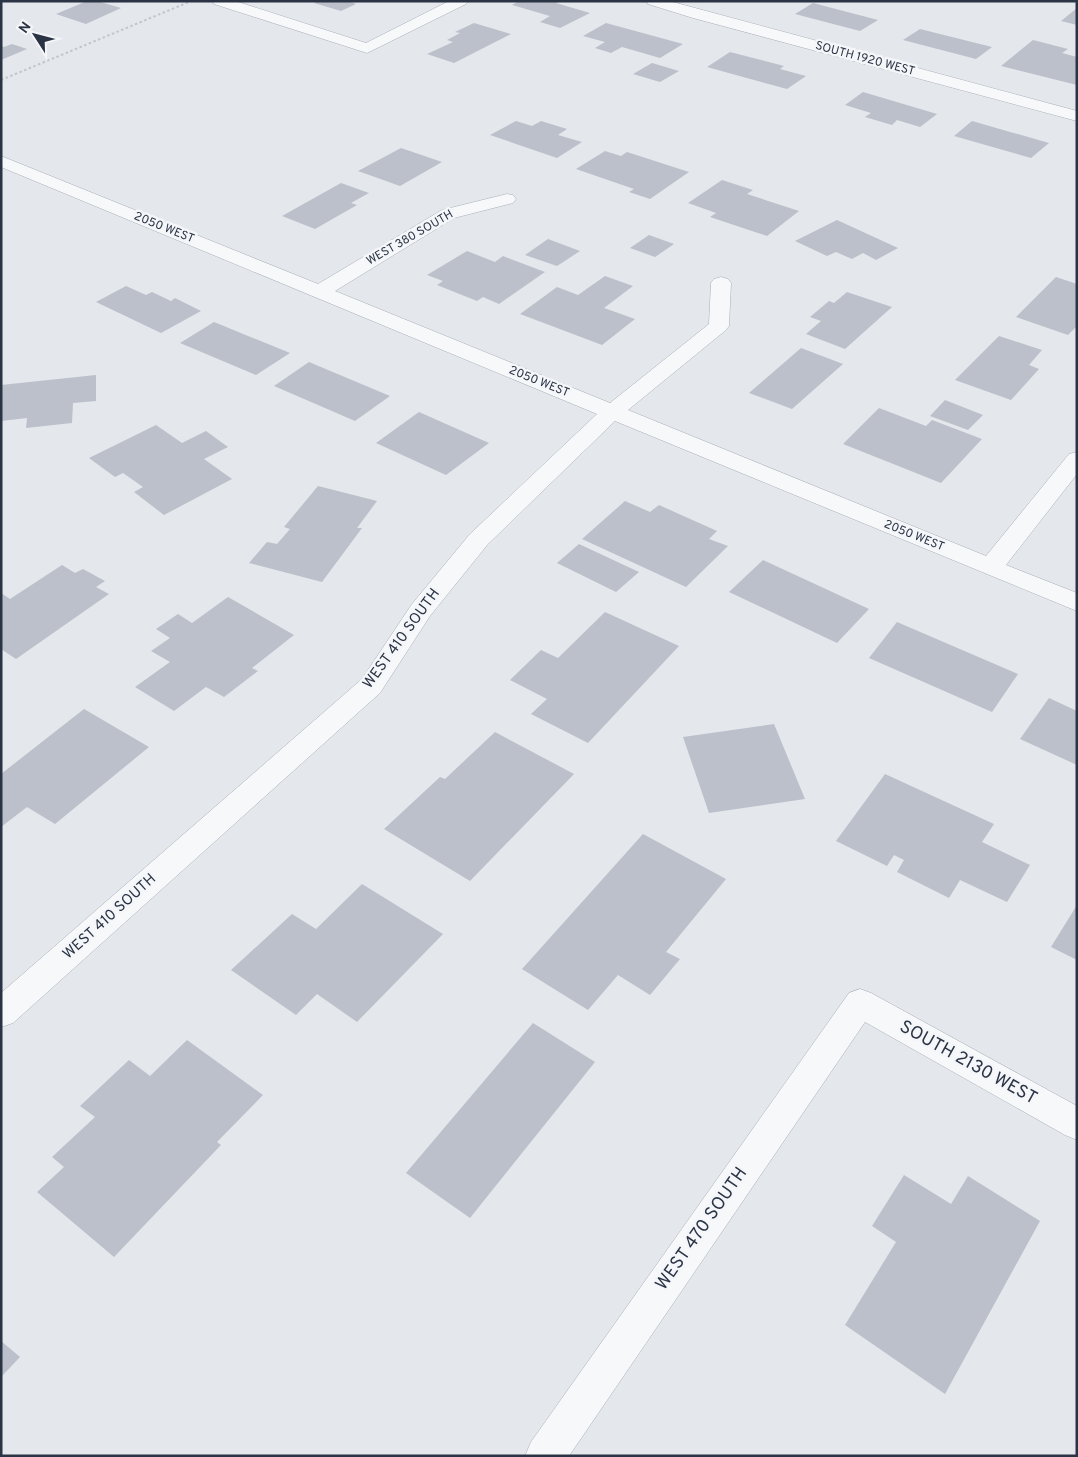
<svg xmlns="http://www.w3.org/2000/svg" width="1078" height="1457" viewBox="0 0 1078 1457" font-family="Overpass,sans-serif">
<style>
.building{fill:#bbc0ca}
.lines{fill:none;stroke-linecap:round;stroke-linejoin:round}
.minor-casing{stroke:#a9aeb7;stroke-width:1}
.path{stroke:#c2c5cb;stroke-width:2;stroke-dasharray:2.5 2.5;stroke-linecap:butt}
.minor{fill:#f7f8fa;fill-rule:evenodd}
.labels{text-anchor:middle;dominant-baseline:central;stroke-width:5;stroke-linejoin:round;paint-order:stroke}
.far-street-label{font-size:12px;fill:#2b3445;stroke:#f4f6f9}
.street-label{font-size:15px;fill:#2b3445;stroke:#f4f6f9}
.near-street-label{font-size:18px;fill:#2b3445;stroke:#f4f6f9}
</style>
<rect width="100%" height="100%" fill="#e4e7ec"/>
<g class="building">
<polygon points="87,1 97,1 121,8 86,24 56,14"/>
<polygon points="318,1 348,1 356,4 341,11 314,3"/>
<polygon points="519,1 560,1 556,3 590,13 560,28 540,22 550,16 512,5"/>
<polygon points="813,3 878,20 860,31 795,14"/>
<polygon points="1077,8 1077,25 1061,21"/>
<polygon points="474,23 511,34 454,63 427,54 453,42 447,40 460,33 455,32"/>
<polygon points="606,23 683,44 660,58 622,47 611,53 595,48 605,42 583,36"/>
<polygon points="920,29 992,47 976,59 903,40"/>
<polygon points="1033,40 1068,49 1062,53 1077,57 1077,85 1001,66"/>
<polygon points="12,44 27,49 1,60 1,46 4,47"/>
<polygon points="730,52 784,66 780,69 806,76 787,89 707,67"/>
<polygon points="652,63 679,71 660,82 633,74"/>
<polygon points="863,92 937,114 920,127 897,120 892,125 865,117 871,113 845,105"/>
<polygon points="516,121 532,126 541,121 567,129 558,135 582,142 557,158 490,135"/>
<polygon points="972,121 1049,143 1031,158 954,136"/>
<polygon points="401,148 442,162 400,186 358,171"/>
<polygon points="605,151 621,156 627,152 689,172 650,199 629,192 634,189 576,169"/>
<polygon points="722,180 753,190 747,194 799,211 767,236 710,217 716,213 688,203"/>
<polygon points="341,183 369,193 351,203 357,205 315,229 282,216"/>
<polygon points="837,220 898,248 876,260 863,253 852,259 836,252 827,256 795,241"/>
<polygon points="649,235 674,244 655,257 630,248"/>
<polygon points="548,239 580,251 557,266 525,255"/>
<polygon points="467,251 495,262 503,256 545,272 499,304 483,297 477,301 437,285 443,281 427,275"/>
<polygon points="605,276 633,286 604,308 635,319 602,345 520,314 557,287 578,295"/>
<polygon points="1056,277 1077,284 1077,326 1068,335 1016,317"/>
<polygon points="126,286 146,295 152,292 171,301 175,298 201,311 161,333 96,302"/>
<polygon points="847,292 892,307 845,349 806,334 821,321 810,317 829,301 834,303"/>
<polygon points="214,322 290,353 256,375 180,343"/>
<polygon points="999,336 1042,350 1029,365 1039,369 1011,400 955,380"/>
<polygon points="801,348 843,364 792,409 749,393"/>
<polygon points="309,362 390,396 355,421 274,386"/>
<polygon points="96,375 96,401 73,403 72,423 26,428 27,418 1,421 1,385"/>
<polygon points="945,400 983,415 968,430 930,416"/>
<polygon points="879,408 926,426 932,420 982,439 941,483 843,444"/>
<polygon points="419,412 489,443 446,475 376,443"/>
<polygon points="156,425 182,443 206,431 228,447 204,459 232,479 164,515 134,492 143,487 123,473 115,477 89,458"/>
<polygon points="318,486 377,501 357,528 362,528 322,582 249,563 267,542 277,544 290,529 284,527"/>
<polygon points="625,501 650,512 659,505 717,531 709,539 728,546 686,587 582,539"/>
<polygon points="579,544 639,572 616,592 557,563"/>
<polygon points="763,560 869,609 837,643 729,592"/>
<polygon points="62,565 75,573 83,569 105,581 96,587 109,594 16,659 1,649 1,593 10,599"/>
<polygon points="228,597 294,635 252,668 258,671 224,697 206,687 174,711 135,687 170,662 151,651 170,638 156,629 178,614 192,623"/>
<polygon points="605,612 679,646 588,743 531,714 547,699 510,680 541,650 558,658"/>
<polygon points="897,622 1018,674 992,712 869,658"/>
<polygon points="1049,698 1077,711 1077,765 1020,739"/>
<polygon points="84,709 149,747 55,824 27,807 1,827 1,774"/>
<polygon points="774,724 805,799 709,813 683,737"/>
<polygon points="495,732 574,774 470,881 384,829 440,777 445,779"/>
<polygon points="885,774 994,824 982,842 1030,865 1007,902 960,880 949,898 897,872 904,860 894,855 887,866 836,841"/>
<polygon points="643,834 726,879 666,952 680,959 650,995 618,975 588,1010 522,969"/>
<polygon points="362,884 443,934 357,1022 317,994 296,1015 231,970 292,914 316,929"/>
<polygon points="1077,905 1077,960 1051,947"/>
<polygon points="533,1023 595,1062 470,1218 406,1173"/>
<polygon points="187,1040 263,1095 217,1142 221,1145 114,1257 37,1192 64,1167 52,1157 95,1117 80,1106 129,1060 150,1076"/>
<polygon points="904,1175 951,1204 968,1176 1040,1221 945,1394 845,1325 896,1242 872,1226"/>
<polygon points="1,1341 20,1357 1,1377"/>
</g>
<g class="lines">
<defs>
<g id="minor">
<polygon points="212,1 235,1 366,43 449,1 468,1 466,4 367,53 214,4"/>
<polygon points="646,1 669,1 1077,111 1077,121 693,18 648,4"/>
<polygon points="1,156 318,284 442,210 507,194 513,195 516,199 513,203 454,218 335,291 610,403 709,324 711,283 714,279 721,277 728,279 731,283 729,326 726,330 628,410 986,556 1069,454 1077,452 1077,474 1006,565 1077,593 1077,611 615,421 488,544 430,616 380,693 13,1023 1,1027 1,993 362,679 412,604 470,534 597,414 1,167"/>
<polygon points="860,989 871,993 1077,1106 1077,1140 1065,1135 865,1022 569,1456 525,1456 531,1442 849,993"/>
</g>
</defs>
<use href="#minor" class="minor-casing"/>
<polyline class="path" points="1,80 189,2"/>
<use href="#minor" class="minor"/>
</g>
<g class="labels">
<g class="far-street-label">
<text transform="translate(865 59) rotate(15)">SOUTH 1920 WEST</text>
<text transform="translate(164 228) rotate(22)">2050 WEST</text>
<text transform="translate(410 238) rotate(-30)">WEST 380 SOUTH</text>
<text transform="translate(539 382) rotate(22)">2050 WEST</text>
<text transform="translate(914 536) rotate(22)">2050 WEST</text>
</g>
<g class="street-label">
<text transform="translate(402 639) rotate(-54)">WEST 410 SOUTH</text>
<text transform="translate(110 917) rotate(-42)">WEST 410 SOUTH</text>
</g>
<g class="near-street-label">
<text transform="translate(968 1063) rotate(29)">SOUTH 2130 WEST</text>
<text transform="translate(702 1229) rotate(-55)">WEST 470 SOUTH</text>
</g>
</g>
<rect width="1078" height="1457" fill="none" stroke="#2b3445" stroke-width="5"/>
<g transform="translate(35 35) rotate(306)" stroke="#f4f6f9" stroke-width="4" paint-order="stroke">
<path d="M0-4L9 19L0 12L-9 19Z" fill="#2b3445"/>
<text y="-8" font-size="14" font-weight="bold" text-anchor="middle" fill="#2b3445">N</text>
</g>
</svg>
